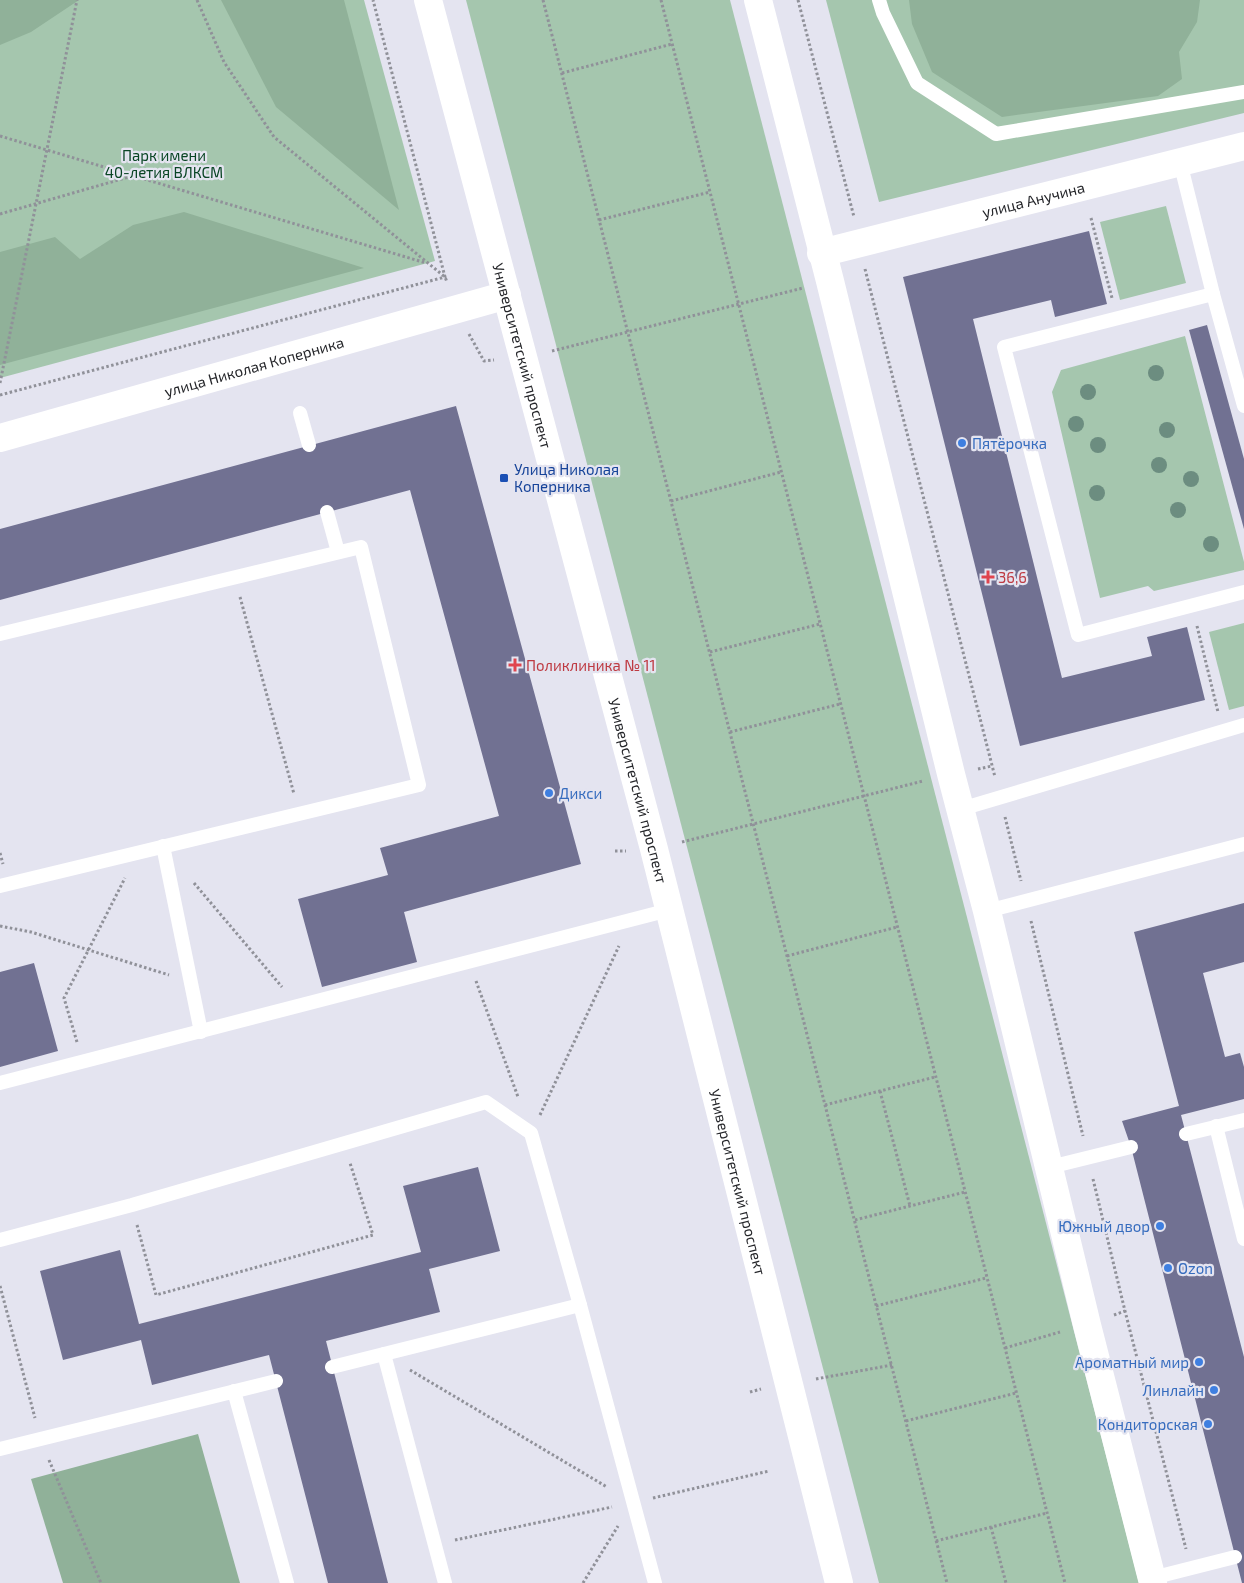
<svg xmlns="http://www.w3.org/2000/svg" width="1244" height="1583" viewBox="0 0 1244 1583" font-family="'Exo 2',sans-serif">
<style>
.green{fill:#a5c6ae}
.forest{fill:#90b199}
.building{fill:#717192}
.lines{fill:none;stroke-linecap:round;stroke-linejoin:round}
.path{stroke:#909199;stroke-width:3;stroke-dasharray:2.5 2.5;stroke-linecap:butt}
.service{stroke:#fff;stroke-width:14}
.minor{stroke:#fff;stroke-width:28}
.tertiary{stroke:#fff;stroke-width:28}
.secondary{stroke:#fff;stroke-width:28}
.tree{fill:#6c8d80}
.shop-dot{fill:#3f7fe0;stroke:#e4e4f0;stroke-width:2}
.transit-dot{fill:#1a4fb4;stroke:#e4e4f0;stroke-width:2}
.health-dot{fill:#e0444e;stroke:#e4e4f0;stroke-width:2}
.labels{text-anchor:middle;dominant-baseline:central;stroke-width:4.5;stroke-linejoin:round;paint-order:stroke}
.park-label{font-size:15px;fill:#094524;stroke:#e4e4f0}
.street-label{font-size:15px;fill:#25262a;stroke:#e4e4f0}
.shop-label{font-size:15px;fill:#366cbe;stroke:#e4e4f0;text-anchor:end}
.transit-label{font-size:15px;fill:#164399;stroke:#e4e4f0;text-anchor:start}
.health-label{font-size:15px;fill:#be3a42;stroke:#e4e4f0;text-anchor:start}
</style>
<rect width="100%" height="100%" fill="#e4e4f0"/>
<g class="green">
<polygon points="0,0 364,0 435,261 0,378"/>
<polygon points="466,0 730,0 1139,1583 879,1583"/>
<polygon points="826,0 1244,0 1244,113 879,202"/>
<polygon points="1166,206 1186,283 1120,300 1100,222"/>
<polygon points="1185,336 1244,562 1244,570 1154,591 1148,586 1100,598 1052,392 1061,370"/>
<polygon points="1244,623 1244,706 1229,710 1209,632"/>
</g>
<g class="forest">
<polygon points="0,0 79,0 31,32 0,45"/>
<polygon points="221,0 344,0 399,210 276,107"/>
<polygon points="909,0 1200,0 1197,22 1179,52 1182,79 1158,96 1002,117 932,72 912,24"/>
<polygon points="184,212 364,268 0,365 0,252 55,237 80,259 133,225"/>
<polygon points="198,1434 240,1583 63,1583 31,1479"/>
</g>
<g class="building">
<polygon points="1089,231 1107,304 1055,317 1051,300 973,319 1062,678 1152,656 1147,637 1187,627 1205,700 1020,746 903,277"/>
<polygon points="1207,325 1244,459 1244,529 1189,330"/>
<polygon points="456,406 581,864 404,912 417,962 322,987 298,899 388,875 380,848 499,816 410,490 0,600 0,529"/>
<polygon points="1244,903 1244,962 1203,973 1225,1057 1240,1053 1244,1067 1244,1099 1181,1115 1244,1357 1244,1583 1242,1583 1131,1147 1122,1121 1179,1106 1134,932"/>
<polygon points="34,963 58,1051 0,1067 0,972"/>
<polygon points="478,1167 500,1251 429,1269 440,1312 326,1341 388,1583 328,1583 269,1355 152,1385 141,1340 63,1360 40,1271 120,1250 139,1324 421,1252 403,1186"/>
</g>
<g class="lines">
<g class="path">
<polyline points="197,0 224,62 274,137 445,277 447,282"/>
<polyline points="543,0 947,1583"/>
<polyline points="661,0 1065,1583"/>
<polyline points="798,0 854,217"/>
<polyline points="562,73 672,44"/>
<polyline points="0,136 426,263"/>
<polyline points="0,214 132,176"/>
<polyline points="1091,218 1112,298"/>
<polyline points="599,220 710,192"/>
<polyline points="865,269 995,777"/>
<polyline points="469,334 484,361 494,360"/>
<polyline points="552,351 803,288"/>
<polyline points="0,383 77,0"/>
<polyline points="0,395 445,277 373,0"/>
<polyline points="671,501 781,472"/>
<polyline points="240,597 294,794"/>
<polyline points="1197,626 1218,712"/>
<polyline points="710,652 820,624"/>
<polyline points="730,732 840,704"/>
<polyline points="978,769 992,766"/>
<polyline points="1005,817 1021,881"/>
<polyline points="682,842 923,781"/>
<polyline points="615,851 626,851"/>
<polyline points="0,853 3,864"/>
<polyline points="194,883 282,987"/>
<polyline points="1031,921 1083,1136"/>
<polyline points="0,926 31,932 169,975"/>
<polyline points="787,956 897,927"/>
<polyline points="476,981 518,1097"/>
<polyline points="77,1042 64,998 125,878"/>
<polyline points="880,1091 910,1206"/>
<polyline points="825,1105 935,1077"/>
<polyline points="540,1115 619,946"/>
<polyline points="1093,1179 1125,1311 1186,1549"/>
<polyline points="855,1220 965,1192"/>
<polyline points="137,1225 156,1295 373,1235 350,1163"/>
<polyline points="0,1286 35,1418"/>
<polyline points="876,1306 986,1278"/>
<polyline points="1114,1315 1125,1311"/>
<polyline points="1005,1348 1060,1332"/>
<polyline points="410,1370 607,1487"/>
<polyline points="816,1379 892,1365"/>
<polyline points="750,1392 761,1389"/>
<polyline points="906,1421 1016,1393"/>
<polyline points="49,1460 101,1583"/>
<polyline points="653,1498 769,1471"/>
<polyline points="991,1527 1006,1583"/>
<polyline points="455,1540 612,1507"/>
<polyline points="936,1541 1047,1513"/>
<polyline points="583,1583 618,1526"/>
</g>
<g class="service">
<polyline points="879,0 883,13 917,83 996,134 1244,92"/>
<polyline points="1180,162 1213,294 1244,406"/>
<polyline points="1213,294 1004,347 1078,635 1244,592"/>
<polyline points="300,413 309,445"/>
<polyline points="327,512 338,552"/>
<polyline points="0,634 361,547 419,785 0,886"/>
<polyline points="961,809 1244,725"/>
<polyline points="163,846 201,1032"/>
<polyline points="987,911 1244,844"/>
<polyline points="0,1083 669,910"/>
<polyline points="1216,1126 1244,1239"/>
<polyline points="1186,1134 1244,1120"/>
<polyline points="1050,1167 1131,1147"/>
<polyline points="0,1240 132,1205 486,1102 531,1133 580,1305"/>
<polyline points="384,1354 445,1583"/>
<polyline points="332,1367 580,1305 655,1583"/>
<polyline points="234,1391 287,1583"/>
<polyline points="0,1449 276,1381"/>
<polyline points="1152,1578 1235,1557"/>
</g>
<path class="minor" id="s1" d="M821 253 1244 146"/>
<path class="tertiary" id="s2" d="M0 438 507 295"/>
<g class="secondary">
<path id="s3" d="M428 0 654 849 839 1583"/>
<polyline points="758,0 830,281 951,774 987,911 1087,1325 1153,1583"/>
</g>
</g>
<g class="tree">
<circle cx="1156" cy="373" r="8"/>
<circle cx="1088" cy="392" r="8"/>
<circle cx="1076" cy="424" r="8"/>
<circle cx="1167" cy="430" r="8"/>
<circle cx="1098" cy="445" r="8"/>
<circle cx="1159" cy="465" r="8"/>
<circle cx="1191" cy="479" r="8"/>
<circle cx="1097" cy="493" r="8"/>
<circle cx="1178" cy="510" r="8"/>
<circle cx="1211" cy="544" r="8"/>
</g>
<g class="shop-dot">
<circle cx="962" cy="443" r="5"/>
<circle cx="549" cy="793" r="5"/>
<circle cx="1160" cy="1226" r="5"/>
<circle cx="1168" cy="1268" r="5"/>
<circle cx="1199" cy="1362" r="5"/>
<circle cx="1214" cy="1390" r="5"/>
<circle cx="1208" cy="1424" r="5"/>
</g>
<rect class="transit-dot" x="499" y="473" width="10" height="10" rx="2.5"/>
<g class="health-dot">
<path d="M985.5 569.5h5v5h5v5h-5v5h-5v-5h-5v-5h5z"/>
<path d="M512.5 657.5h5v5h5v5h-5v5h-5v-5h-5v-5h5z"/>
</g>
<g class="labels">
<g class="park-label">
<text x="164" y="155">Парк имени<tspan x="164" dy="17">40-летия ВЛКСМ</tspan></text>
</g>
<g class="street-label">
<text stroke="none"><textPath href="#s1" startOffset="219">улица Анучина</textPath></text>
<text stroke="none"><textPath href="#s3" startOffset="368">Университетский проспект</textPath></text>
<text stroke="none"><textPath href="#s2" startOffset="264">улица Николая Коперника</textPath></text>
<text stroke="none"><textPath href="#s3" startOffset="818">Университетский проспект</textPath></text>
<text stroke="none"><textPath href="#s3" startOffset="1222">Университетский проспект</textPath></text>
</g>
<g class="shop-label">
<text x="972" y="443" text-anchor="start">Пятёрочка</text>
<text x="559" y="793" text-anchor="start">Дикси</text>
<text x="1150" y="1226">Южный двор</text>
<text x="1178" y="1268" text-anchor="start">Ozon</text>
<text x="1189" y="1362">Ароматный мир</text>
<text x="1204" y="1390">Линлайн</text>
<text x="1198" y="1424">Кондиторская</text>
</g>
<g class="transit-label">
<text x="514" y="469">Улица Николая<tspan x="514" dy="17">Коперника</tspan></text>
</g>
<g class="health-label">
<text x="998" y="577">36,6</text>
<text x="526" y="665">Поликлиника № 11</text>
</g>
</g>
</svg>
